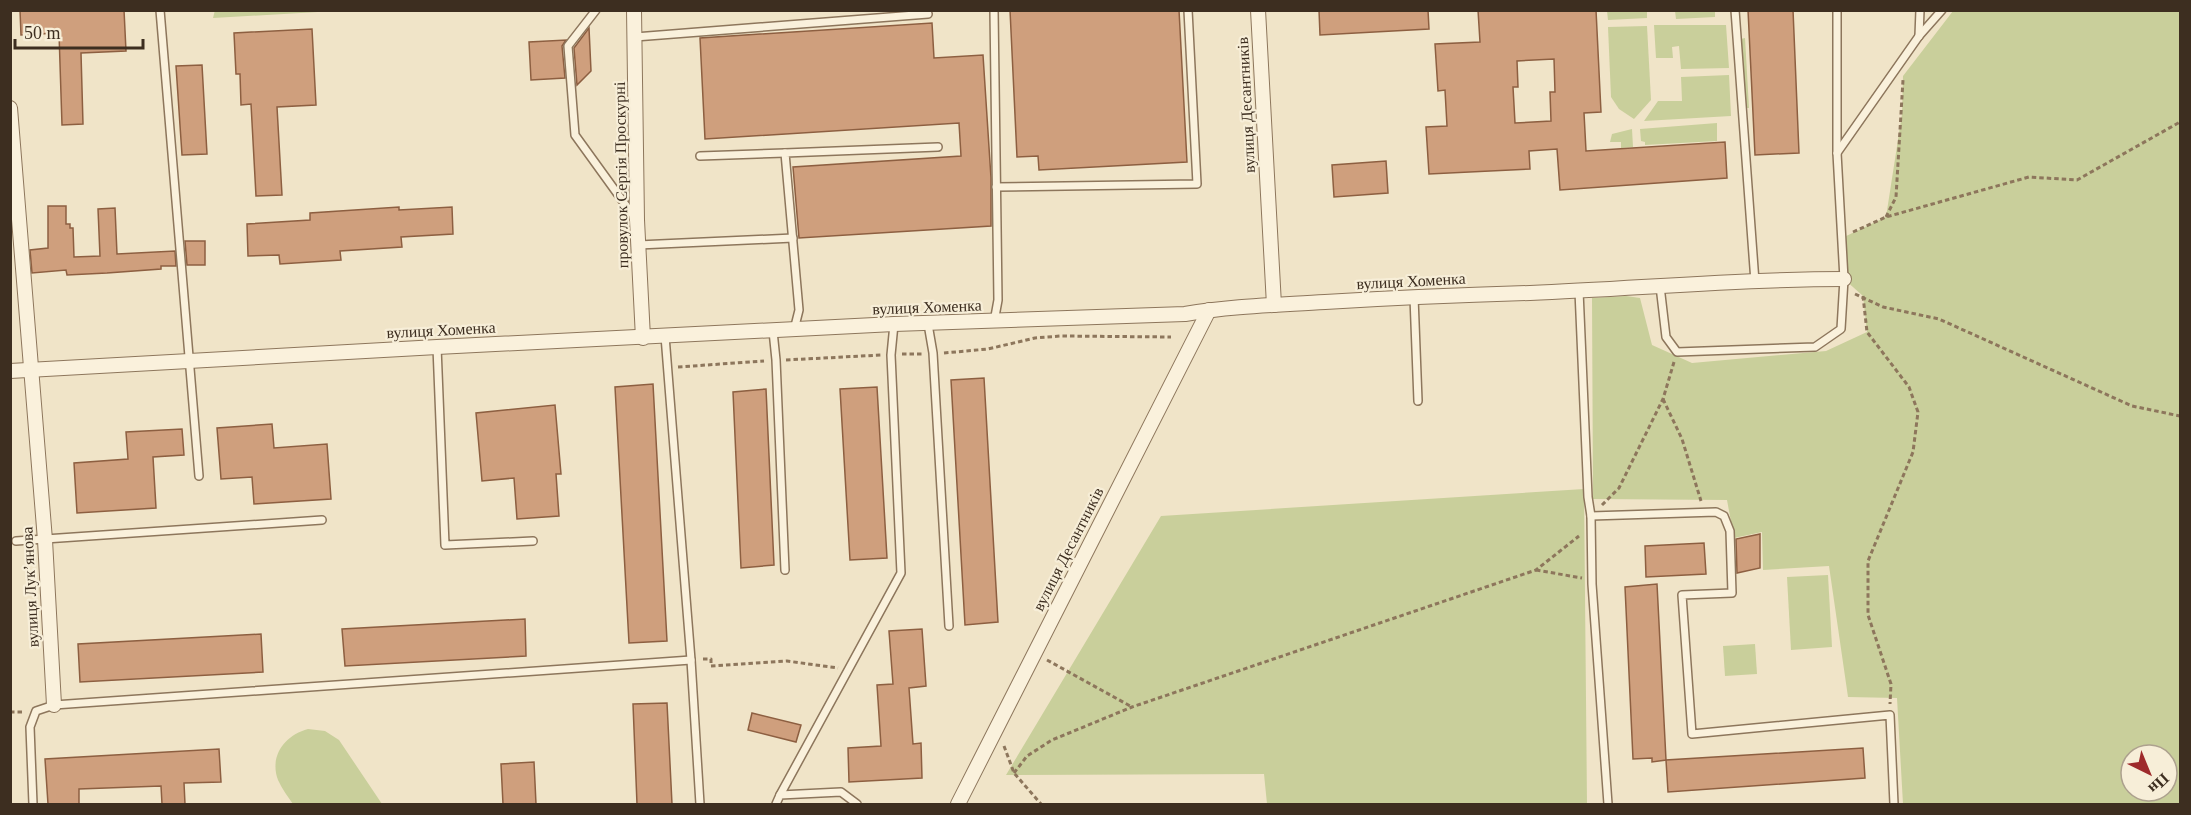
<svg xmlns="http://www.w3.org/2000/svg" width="2191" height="815" viewBox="0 0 2191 815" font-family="Georgia,serif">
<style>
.green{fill:#c9cf9b;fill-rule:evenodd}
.building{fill:#cf9f7d;stroke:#8d5f41;stroke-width:1.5;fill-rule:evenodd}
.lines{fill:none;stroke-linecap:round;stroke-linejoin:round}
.lane-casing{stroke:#8d765c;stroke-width:10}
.street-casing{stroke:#8d765c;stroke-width:16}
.path{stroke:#8d765c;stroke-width:3;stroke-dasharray:4.5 3;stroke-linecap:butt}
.lane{stroke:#faf1dc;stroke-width:7}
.street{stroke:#faf1dc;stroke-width:14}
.labels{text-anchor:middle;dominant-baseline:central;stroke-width:4.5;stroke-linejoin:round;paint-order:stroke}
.street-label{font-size:16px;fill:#3d2e20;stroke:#f7eed8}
</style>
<rect width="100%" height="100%" fill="#f0e4c8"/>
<g class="green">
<polygon points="215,10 335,10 335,11 213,18"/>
<polygon points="1607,11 1647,11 1647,18 1608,20"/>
<polygon points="1675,11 1715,11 1715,17 1676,19"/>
<path d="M1953 11H2180V804H1903L1897 698 1848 697 1829 566 1763 570 1762 532 1734 538 1727 500 1593 499 1592 298 1626 296 1640 298 1652 345 1692 363 1826 351 1867 332 1863 296 1844 279 1842 238 1886 217 1902 114 1903 76ZM2131 755H2167V791H2131Z"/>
<polygon points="1654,25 1726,25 1729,68 1681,69 1679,46 1672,47 1673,58 1656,58"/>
<polygon points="1647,26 1651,100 1634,119 1619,109 1611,97 1608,27"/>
<polygon points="1745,38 1749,108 1747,108 1744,103 1741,39"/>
<polygon points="1729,75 1731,116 1644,121 1658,101 1682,101 1681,77"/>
<polygon points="1717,123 1717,141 1645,145 1645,142 1641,141 1640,129"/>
<polygon points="1632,129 1633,147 1621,148 1621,142 1610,142 1612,134"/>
<polygon points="1584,489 1587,804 1267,804 1264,774 1006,775 1161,516"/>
<polygon points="1828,575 1832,647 1791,650 1787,577"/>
<polygon points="1755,644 1757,674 1725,676 1723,646"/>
<path d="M308 729 325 731 339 740 382 804H293C288 797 282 789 278 780 269 756 285 735 308 729Z"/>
</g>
<g class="building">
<polygon points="20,10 124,10 126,51 81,53 83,124 62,125 59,33 21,35"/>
<polygon points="1010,10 1179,10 1187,162 1039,170 1038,156 1017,157"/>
<polygon points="1319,10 1428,10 1429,29 1320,35"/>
<path d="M1478 10H1596L1601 112 1584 113 1586 151 1725 142 1727 178 1560 190 1557 149 1529 151 1530 169 1429 174 1426 127 1447 126 1445 90 1438 91 1435 44 1480 42ZM1554 59 1555 92H1550L1551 121 1515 123 1513 87H1518L1517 61Z"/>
<polygon points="1748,10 1793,10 1799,153 1755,155"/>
<polygon points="932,23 934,58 983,55 991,178 991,226 799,238 793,167 961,156 959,123 705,139 700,38"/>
<polygon points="589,28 591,71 577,85 574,48"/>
<polygon points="312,29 316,105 277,107 282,195 256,196 251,104 241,105 240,74 236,74 234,33"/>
<polygon points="566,40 562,46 565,78 531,80 529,42"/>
<polygon points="202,65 207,154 182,155 176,66"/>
<polygon points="1386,161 1388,193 1334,197 1332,165"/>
<polygon points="48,206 66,206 66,224 70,224 70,228 73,228 74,257 100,256 98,209 115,208 117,254 175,251 176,266 161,266 161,269 107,273 67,275 66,270 32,273 30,250 48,248"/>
<polygon points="399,207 399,210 452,207 453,234 401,237 402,247 340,251 341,260 280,264 279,255 248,256 247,224 310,220 310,213"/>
<polygon points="185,241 205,241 205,265 187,265"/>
<polygon points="984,378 998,622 965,625 951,380"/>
<polygon points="653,384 667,641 629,643 615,387"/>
<polygon points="877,387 887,558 850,560 840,389"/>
<polygon points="766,389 774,565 741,568 733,392"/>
<polygon points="555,405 561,474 556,474 559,516 517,519 514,478 482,481 476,413"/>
<polygon points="272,424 274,448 327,444 331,499 254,504 252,477 221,479 217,428"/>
<polygon points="182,429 184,455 153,457 156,508 77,513 74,463 128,459 126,432"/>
<polygon points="1760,534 1760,568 1737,573 1736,539"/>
<polygon points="1704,543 1706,574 1646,577 1645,546"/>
<polygon points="1657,584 1666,760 1652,762 1652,758 1633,759 1625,587"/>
<polygon points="525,619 526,656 345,666 342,629"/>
<polygon points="922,629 926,686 909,688 913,744 921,743 922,778 849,782 848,748 881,746 877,685 893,684 889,631"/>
<polygon points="261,634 263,672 80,682 78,644"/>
<polygon points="667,703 672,804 637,804 633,704"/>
<polygon points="752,713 801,725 796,742 748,730"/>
<polygon points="1863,748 1865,778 1668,792 1666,760"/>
<polygon points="219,749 221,782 184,783 185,804 162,804 161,786 79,789 79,804 48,804 45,759"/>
<polygon points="534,762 536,804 503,804 501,764"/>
</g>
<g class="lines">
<defs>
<g id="lane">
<polyline points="160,10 199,476"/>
<polyline points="596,10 568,46 575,135 635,218"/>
<polyline points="1735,10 1755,282"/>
<polyline points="1919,36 1920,10"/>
<polyline points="635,37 928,14"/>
<polyline points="1837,153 1919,36 1942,10"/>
<polyline points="700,156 785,153"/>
<polyline points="996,187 1197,184 1188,10"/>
<polyline points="638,245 793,238"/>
<polyline points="1660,286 1666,337 1677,352 1815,347 1841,329 1844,279 1837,153 1837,12"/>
<polyline points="1579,291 1588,497 1591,516 1592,584 1608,804"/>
<polyline points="1414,297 1418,401"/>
<polyline points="994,322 998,300 994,10"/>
<polyline points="928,324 933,353 949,626"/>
<polyline points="794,330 799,310 785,153 938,147"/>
<polyline points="773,331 776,360 785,570"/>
<polyline points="665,336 691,660 700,804"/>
<polyline points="437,347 445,545 533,541"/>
<polyline points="1591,516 1716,512 1724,516 1730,531 1732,593 1682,595 1692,734 1890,715 1894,804"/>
<polyline points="16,541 322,520"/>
<polyline points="780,795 901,573 891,355 894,324"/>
<polyline points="33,804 30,727 36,711 54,705 691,660"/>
<polyline points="776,804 780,795 841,792 857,804"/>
</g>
<g id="street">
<polyline points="634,10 637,220 643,338"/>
<polyline points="1258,10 1274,305"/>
<polyline points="10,108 45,540 54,705"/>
<path d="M10 371 437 347 894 324 1185 314C1231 306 1278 305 1325 302 1393 298 1462 295 1530 293 1634 289 1739 279 1844 279"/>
<polyline points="958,804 1209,310"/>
</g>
</defs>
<use href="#lane" class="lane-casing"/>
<use href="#street" class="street-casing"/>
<g class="path">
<polyline points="1886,217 1896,197 1903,80"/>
<polyline points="1853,232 1886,217 2029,177 2077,180 2180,122"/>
<polyline points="1855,294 1883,307 1939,319 2132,406 2180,416"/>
<polyline points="1863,296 1867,332 1909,387 1918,412 1913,452 1868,561 1868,615 1891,684 1890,704"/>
<polyline points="944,353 988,349 1035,338 1061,336 1171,337"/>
<polyline points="902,354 923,354"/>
<polyline points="786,360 881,355"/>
<polyline points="678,367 764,361"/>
<polyline points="1663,399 1682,439 1701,501"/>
<polyline points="1602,505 1619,488 1663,399 1674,362"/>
<polyline points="1536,570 1582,578"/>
<polyline points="703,659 711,659 711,666 787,661 838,668"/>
<polyline points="1047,660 1132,707"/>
<polyline points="10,712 23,712"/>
<polyline points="1004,746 1014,773 1041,804"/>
<polyline points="1014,773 1027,756 1052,740 1132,707 1536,570 1579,536"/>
</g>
<use href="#lane" class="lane"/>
<use href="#street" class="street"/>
</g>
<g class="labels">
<g class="street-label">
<text transform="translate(1246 105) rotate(-93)">вулиця Десантників</text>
<text transform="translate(621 175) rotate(-91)">провулок Сергія Проскурні</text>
<text transform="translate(1411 281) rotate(-3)">вулиця Хоменка</text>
<text transform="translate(927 307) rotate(-2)">вулиця Хоменка</text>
<text transform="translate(441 330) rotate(-3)">вулиця Хоменка</text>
<text transform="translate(1068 549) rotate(-63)">вулиця Десантників</text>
<text transform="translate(30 587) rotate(-93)">вулиця Лукʼянова</text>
</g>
</g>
<rect width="2191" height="815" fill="none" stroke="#3d2e20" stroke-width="24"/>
<g transform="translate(2149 773) rotate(137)"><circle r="28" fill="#f7eed8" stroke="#ada18e" stroke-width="1.5"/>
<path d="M0-4.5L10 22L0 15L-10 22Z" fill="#9e2a2b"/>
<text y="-9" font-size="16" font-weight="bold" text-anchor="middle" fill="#3d2e20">Пн</text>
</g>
<path d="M15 39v9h128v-9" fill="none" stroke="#3d2e20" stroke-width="3"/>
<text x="24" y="39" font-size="18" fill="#3d2e20" stroke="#f7eed8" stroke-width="4.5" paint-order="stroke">50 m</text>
</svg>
